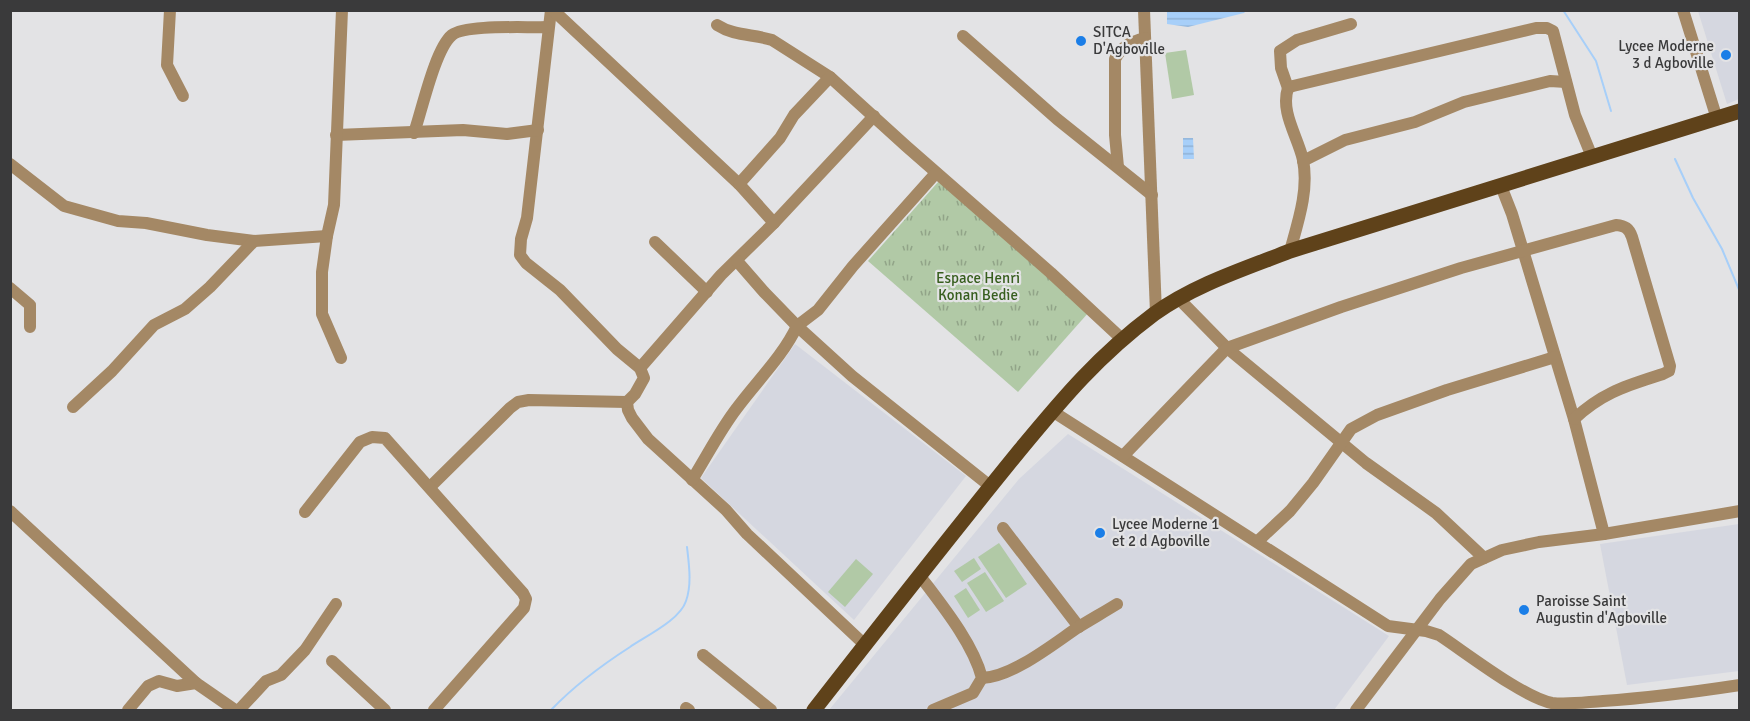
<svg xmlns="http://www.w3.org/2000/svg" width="1750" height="721" viewBox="0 0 1750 721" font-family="Signika,sans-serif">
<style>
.built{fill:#d5d7e0}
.grass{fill:url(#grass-tufts)}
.pitch{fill:#b1c9a6}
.water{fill:url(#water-rules)}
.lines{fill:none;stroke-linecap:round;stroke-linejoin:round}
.stream{stroke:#a7cff9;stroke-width:2}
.minor{stroke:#a48865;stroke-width:12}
.major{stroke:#5f421a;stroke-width:15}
.poi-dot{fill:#1b7ee7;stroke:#e3e3e5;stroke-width:2}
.labels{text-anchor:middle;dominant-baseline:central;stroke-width:4.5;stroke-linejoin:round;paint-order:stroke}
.poi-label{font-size:15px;fill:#3a3a3b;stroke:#e3e3e5;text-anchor:start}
.park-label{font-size:15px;fill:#375e1e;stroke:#e3e3e5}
</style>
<defs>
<pattern id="grass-tufts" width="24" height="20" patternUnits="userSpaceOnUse" patternTransform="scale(1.5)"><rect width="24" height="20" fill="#b1c9a6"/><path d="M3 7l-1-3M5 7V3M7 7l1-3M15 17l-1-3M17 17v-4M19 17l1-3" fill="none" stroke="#91a488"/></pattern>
<pattern id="water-rules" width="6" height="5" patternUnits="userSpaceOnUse" patternTransform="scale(1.5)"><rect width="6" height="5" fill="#a7cff9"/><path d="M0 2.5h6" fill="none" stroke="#90b2d6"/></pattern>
</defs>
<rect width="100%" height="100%" fill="#e3e3e5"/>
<g class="built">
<polygon points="1698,11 1739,11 1739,99 1727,104"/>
<polygon points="795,344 966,476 854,620 701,478"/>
<polygon points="1068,434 1389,636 1334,710 829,710 1019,479"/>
<polygon points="1739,524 1739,671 1627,685 1600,544"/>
</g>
<polygon class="grass" points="939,181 1089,312 1018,392 868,261"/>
<g class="pitch">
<polygon points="1186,50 1194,95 1172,99 1165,53"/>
<polygon points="999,543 1027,584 1006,598 978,557"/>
<polygon points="974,558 981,569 962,582 954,571"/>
<polygon points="856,559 873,574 845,607 828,592"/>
<polygon points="985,572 1004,601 986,612 967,583"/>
<polygon points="966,588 980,610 968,618 954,596"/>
</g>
<g class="water">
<polygon points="1167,11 1167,10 1246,11 1244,13 1188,27 1167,24"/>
<polygon points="1183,138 1193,138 1194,159 1183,159"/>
</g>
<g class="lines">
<g class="stream">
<polyline points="1563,10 1596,61 1611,111"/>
<polyline points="1675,159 1693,198 1722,249 1740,292"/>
<path d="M551 710C574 686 602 665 630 647 646 636 680 620 686 601 692 584 689 565 687 547"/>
</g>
<g class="minor">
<polyline points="170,10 167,65 183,96"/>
<polyline points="551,10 527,218 521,239 520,255 526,263 560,290 617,349 640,368 644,378 635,394 627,402 628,410 632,418 648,439 726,510 747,534 865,645"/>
<polyline points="553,10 739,184 774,223"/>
<polyline points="1144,10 1156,313"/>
<polyline points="1683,10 1717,119"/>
<path d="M717 25C734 36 753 34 772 40L830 77 906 146 1051 273 1122 339"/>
<polyline points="963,36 1057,119 1152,195"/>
<polyline points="1288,88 1281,68 1280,51 1297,40 1351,24"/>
<path d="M414 133C422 110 435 49 452 35 466 24 528 28 548 27"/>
<polyline points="336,135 463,130 507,134 538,130"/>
<polyline points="1303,161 1345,140 1415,122 1464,102 1550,81 1566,82"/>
<polyline points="10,164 64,206 118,221 146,223 207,235 254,241 327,236"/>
<path d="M1118 167 1115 135V59C1123 45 1131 42 1145 38"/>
<polyline points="936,173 853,266 818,310 797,326 852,376 990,486"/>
<polyline points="739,184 780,138 794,115 830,77"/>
<polyline points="1501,186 1512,214 1574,419 1604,534"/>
<polyline points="655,242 707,292"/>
<path d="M1290 251C1298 222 1309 190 1303 160 1298 137 1280 112 1288 88L1293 86 1536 28H1547L1553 31 1575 115 1592 157"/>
<polyline points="10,288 30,305 30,327"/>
<polyline points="1179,299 1227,348 1366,463 1436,513 1484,558"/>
<polyline points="341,358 322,314 322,272 327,236 334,205 342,10"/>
<polyline points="640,368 721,275 774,223 874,116"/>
<polyline points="73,407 112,371 154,325 185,309 210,287 254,241"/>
<path d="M1052 411 1388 626 1426 631 1439 635C1465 652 1524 698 1552 703 1568 705 1587 702 1603 701 1649 698 1694 692 1740 685"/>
<path d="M1123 456 1227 348 1341 307 1461 268 1616 225C1625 226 1629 228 1632 237L1670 366 1669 371 1663 374C1626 386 1603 392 1574 419"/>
<path d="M692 480C707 456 720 430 737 408 757 381 783 356 797 326L764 292 737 261"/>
<polyline points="430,487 510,408 518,402 529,400 627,402"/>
<polyline points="10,511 196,683"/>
<polyline points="305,512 360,442 372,437 385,438 523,593 526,599 524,608 434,710"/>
<polyline points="1003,528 1079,627"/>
<polyline points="1258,541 1290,511 1313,483 1351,429 1377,415 1447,390 1555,357"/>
<path d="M920 576C941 604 973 643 982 678L973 693 933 710"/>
<polyline points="703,655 771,710"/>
<polyline points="332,661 385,710"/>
<path d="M982 678C1012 677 1052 645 1077 628 1090 620 1104 612 1117 604"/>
<polyline points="686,708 689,710"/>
<polyline points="128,710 148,686 159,681 177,686 196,683 235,710"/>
<polyline points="239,710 266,681 281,675 305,650 336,604"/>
<polyline points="1356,710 1440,599 1471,564 1502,550 1539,542 1604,534 1740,511"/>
</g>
<path class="major" d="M814 710C882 623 950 536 1020 450 1063 398 1099 355 1154 314 1194 285 1244 269 1290 251L1740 111"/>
</g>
<g class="poi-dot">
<circle cx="1081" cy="41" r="6"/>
<circle cx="1726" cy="55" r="6"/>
<circle cx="1100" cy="533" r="6"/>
<circle cx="1524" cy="610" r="6"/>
</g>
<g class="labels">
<g class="poi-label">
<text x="1093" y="32">SITCA<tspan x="1093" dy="17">D'Agboville</tspan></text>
<text x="1714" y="46" text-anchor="end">Lycee Moderne<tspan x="1714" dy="17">3 d Agboville</tspan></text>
<text x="1112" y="524">Lycee Moderne 1<tspan x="1112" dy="17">et 2 d Agboville</tspan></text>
<text x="1536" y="601">Paroisse Saint<tspan x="1536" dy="17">Augustin d'Agboville</tspan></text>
</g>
<g class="park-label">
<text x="978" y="278">Espace Henri<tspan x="978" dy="17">Konan Bedie</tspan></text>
</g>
</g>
<rect width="1750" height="721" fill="none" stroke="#3a3a3b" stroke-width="24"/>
</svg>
